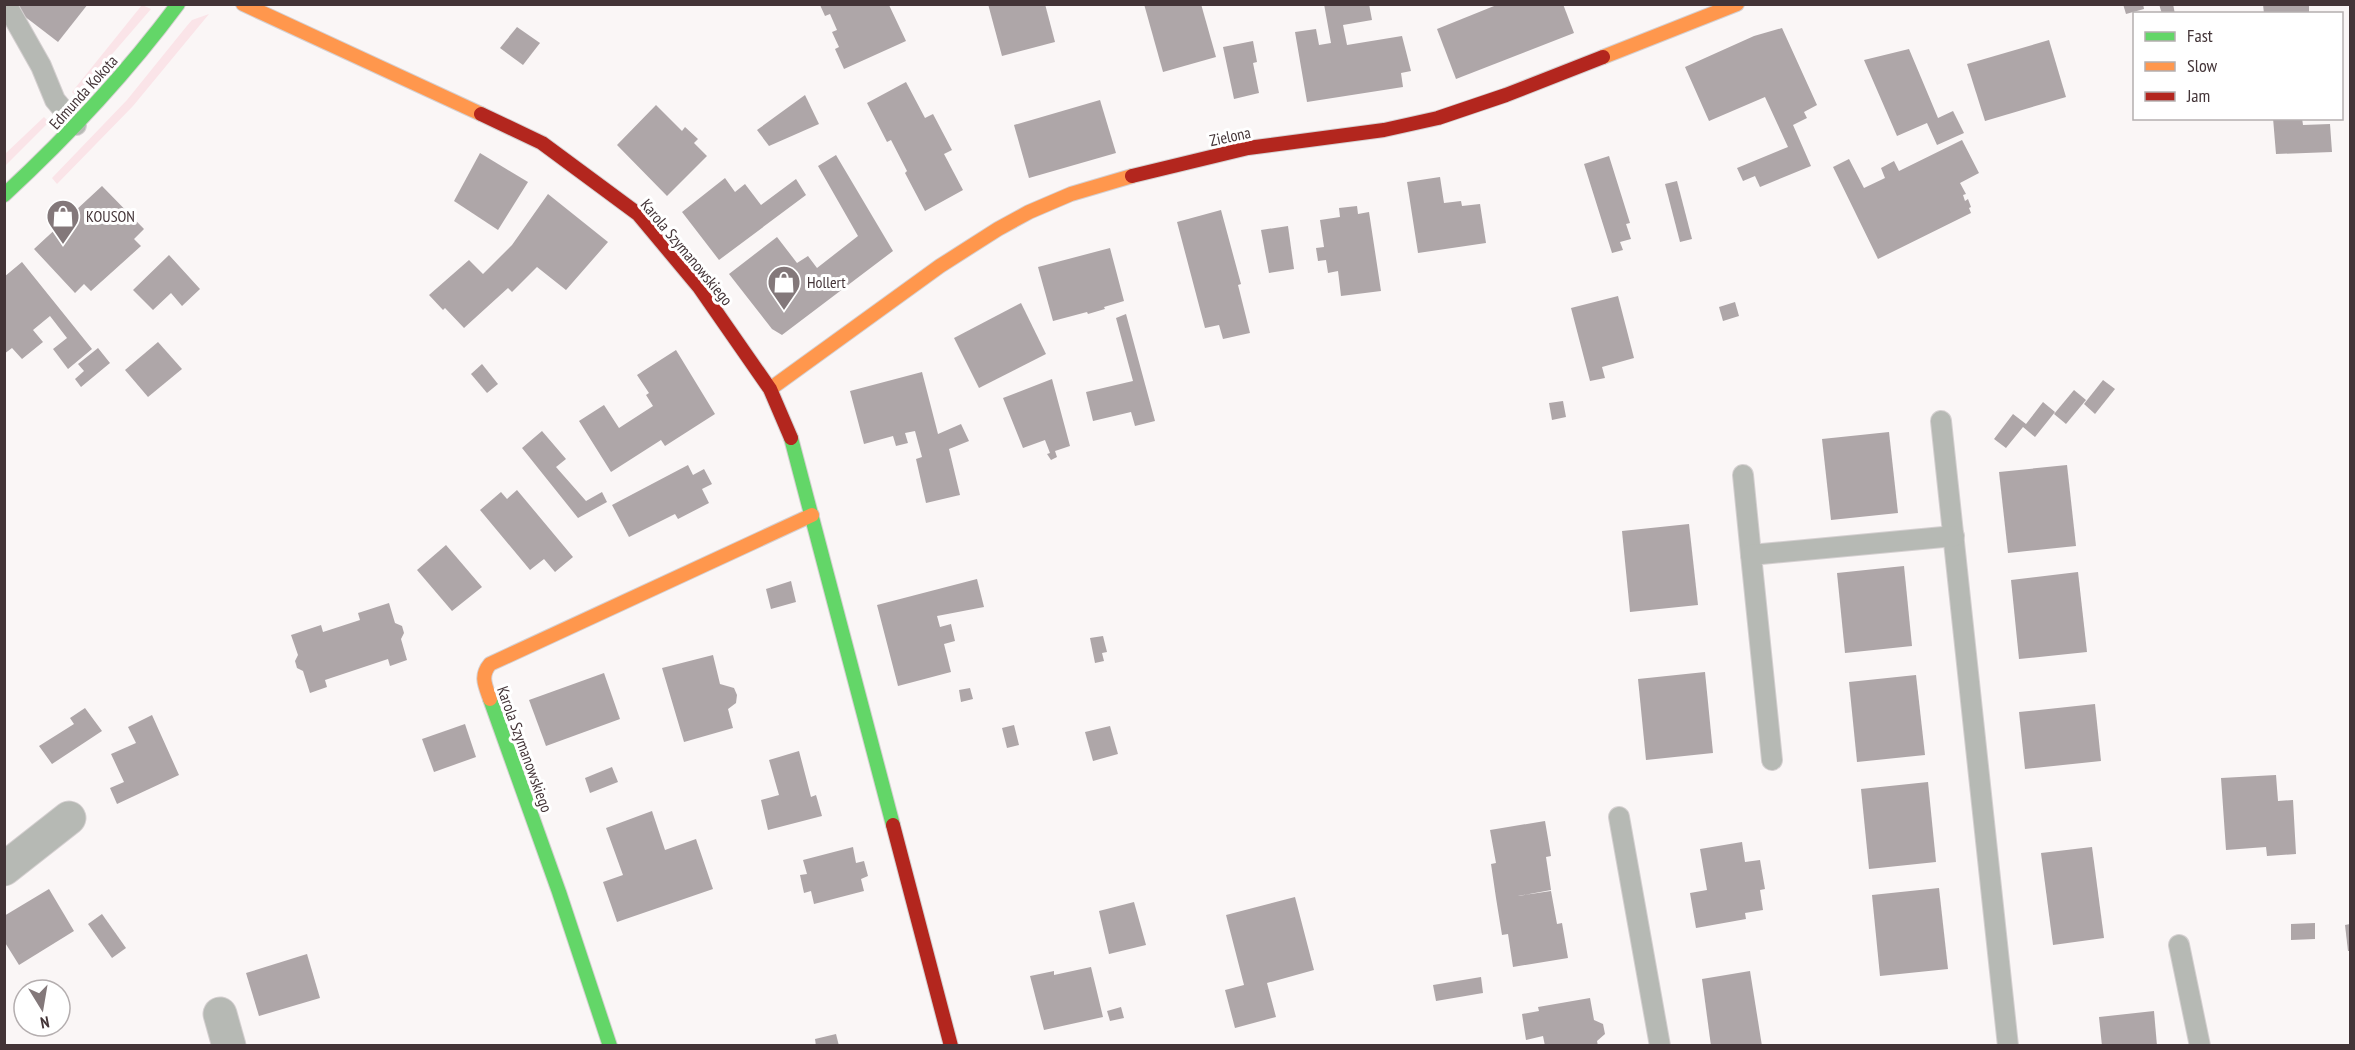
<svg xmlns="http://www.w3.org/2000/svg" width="2355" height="1050" viewBox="0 0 2355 1050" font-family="'PT Sans Narrow',sans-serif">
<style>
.green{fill:#fae4e8}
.building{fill:#aea6a8}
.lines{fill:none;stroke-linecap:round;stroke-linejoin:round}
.lane-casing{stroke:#d5d0d1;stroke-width:22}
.street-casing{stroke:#d5d0d1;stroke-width:35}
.fast-casing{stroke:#d5d0d1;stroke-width:16}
.slow-casing{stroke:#d5d0d1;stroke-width:16}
.jam-casing{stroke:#d5d0d1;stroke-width:16}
.lane{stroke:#b6b9b4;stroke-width:20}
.street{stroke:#b6b9b4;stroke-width:33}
.fast{stroke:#63d668;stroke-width:14}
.slow{stroke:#ff974d;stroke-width:14}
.jam{stroke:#b3261e;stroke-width:14}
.labels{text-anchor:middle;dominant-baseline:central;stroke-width:6;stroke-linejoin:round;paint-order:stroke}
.street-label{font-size:16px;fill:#433437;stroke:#fff}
.poi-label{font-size:16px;fill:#433437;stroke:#fff;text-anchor:start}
</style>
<rect width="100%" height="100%" fill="#faf6f6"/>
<g class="green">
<polygon points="142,5 151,9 76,96 72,92"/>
<polygon points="209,14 133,106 57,184 52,178 127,100 186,27 192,20"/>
<polygon points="44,117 49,122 5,166 5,154"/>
</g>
<g class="building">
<polygon points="19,4 88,4 58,42 15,9"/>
<polygon points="988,4 1045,4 1055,42 1002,56"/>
<polygon points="1144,4 1201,4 1216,57 1163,72"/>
<polygon points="1324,4 1369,4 1372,20 1343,25 1347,45 1402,36 1411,71 1401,73 1403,87 1307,102 1295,32 1316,29 1319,45 1331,43"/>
<polygon points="1499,4 1563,4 1574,33 1456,79 1437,29"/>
<polygon points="2123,4 2143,4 2144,9 2126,14"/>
<polygon points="2159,4 2173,4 2175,14 2162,14"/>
<polygon points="2263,4 2309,4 2309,14 2264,14"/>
<polygon points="820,5 889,5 906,41 844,69 835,49 839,47 832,32 837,30 830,14 825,16"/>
<polygon points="517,27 540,43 523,65 500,48"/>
<polygon points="1782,28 1817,105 1804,112 1807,118 1793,125 1811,166 1760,187 1755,176 1743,181 1737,168 1788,147 1765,97 1709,121 1685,67 1754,36"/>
<polygon points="2049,40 2066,97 1985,121 1967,64"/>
<polygon points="1253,41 1257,62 1253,63 1259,93 1234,99 1223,47"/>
<polygon points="1909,49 1938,118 1953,111 1964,133 1937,145 1927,123 1897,136 1864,60"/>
<polygon points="906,82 925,118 933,114 952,150 944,154 963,190 925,211 905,173 907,171 891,140 887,142 867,103"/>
<polygon points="805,95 819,124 769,146 757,130"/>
<polygon points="1100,100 1116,153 1029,178 1014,125"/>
<polygon points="656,105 682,131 685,127 698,139 694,143 707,156 667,196 617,145"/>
<polygon points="2273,118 2302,118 2303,125 2330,124 2332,152 2276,154"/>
<polygon points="1962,140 1979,173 1960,183 1966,194 1963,195 1965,201 1968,199 1971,207 1969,208 1971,213 1878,259 1833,167 1849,159 1864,188 1885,178 1881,168 1894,161 1899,171"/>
<polygon points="480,153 528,182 498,230 454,201"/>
<polygon points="836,155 893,251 782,335 772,329 729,274 777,237 797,263 808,256 817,268 858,236 818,166"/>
<polygon points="1609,156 1630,223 1626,224 1631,239 1620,242 1623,250 1612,253 1584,164"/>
<polygon points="1440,177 1444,203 1461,201 1462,206 1480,204 1486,243 1418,253 1407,182"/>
<polygon points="725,178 735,192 745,184 761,205 796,179 806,195 719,260 682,212"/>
<polygon points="1677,181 1692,239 1680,242 1665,184"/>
<polygon points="102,186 144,229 134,239 141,246 91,291 84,284 75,293 34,249"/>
<polygon points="548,194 608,242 566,290 537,267 512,292 508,288 464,328 445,308 443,310 429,295 469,260 483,274 512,245"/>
<polygon points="1357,206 1358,214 1369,212 1381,291 1341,296 1338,271 1328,273 1326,260 1318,261 1316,248 1324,247 1320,220 1340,217 1339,208"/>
<polygon points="1221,210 1241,284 1238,285 1250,333 1223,339 1219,325 1205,328 1177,222"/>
<polygon points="1288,226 1294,269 1269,273 1261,230"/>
<polygon points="1110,248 1124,301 1104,307 1105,309 1088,314 1087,312 1053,321 1038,267"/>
<polygon points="169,255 200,289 182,306 171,293 153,310 133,290"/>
<polygon points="22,262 92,349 68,369 53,349 67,338 50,316 33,330 43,342 22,359 12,348 4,354 4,277"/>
<polygon points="1618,296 1634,358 1602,367 1605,378 1590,381 1571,308"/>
<polygon points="1735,302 1739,316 1723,321 1719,307"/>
<polygon points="1021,303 1046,354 979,388 954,338"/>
<polygon points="1126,314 1155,421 1135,426 1131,412 1093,421 1086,392 1133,381 1116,318"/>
<polygon points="158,342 182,369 148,397 125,370"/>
<polygon points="98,348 110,363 81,387 75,379 84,371 78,364"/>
<polygon points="676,350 715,414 665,446 661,440 611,472 579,421 604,405 619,428 653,406 646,395 649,393 637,375"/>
<polygon points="482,364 498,384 487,393 471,374"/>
<polygon points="922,372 938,434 961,424 969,441 949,449 960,495 926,503 916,459 922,457 915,431 905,433 908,443 896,446 893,436 864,444 850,391"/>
<polygon points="1052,379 1070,446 1055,451 1057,457 1051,460 1047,454 1050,453 1045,440 1023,448 1003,398"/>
<polygon points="2103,380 2115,389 2095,414 2084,404"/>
<polygon points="2074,390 2086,400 2066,424 2054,414"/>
<polygon points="1563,401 1566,417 1552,420 1549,403"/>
<polygon points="2043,402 2055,412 2035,437 2023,427 2006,448 1994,439 2013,414 2026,424"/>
<polygon points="542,431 566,459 556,467 586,501 602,492 607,502 578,518 522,448"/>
<polygon points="1889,432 1898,513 1831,520 1822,439"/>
<polygon points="688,465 693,475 704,469 712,484 702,489 709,503 678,519 675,514 629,537 612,505"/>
<polygon points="2067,465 2076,546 2008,553 1999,472"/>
<polygon points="517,490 573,557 555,572 544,559 530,570 480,510 501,492 507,499"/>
<polygon points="1689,524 1698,605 1630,612 1622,531"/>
<polygon points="446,545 482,587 452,611 417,570"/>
<polygon points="1904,566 1912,646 1845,653 1837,573"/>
<polygon points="2078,572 2087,652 2019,659 2011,580"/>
<polygon points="977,579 984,607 937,616 940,627 951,624 955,641 944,644 951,672 898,686 877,605"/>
<polygon points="791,581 796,602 771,609 766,589"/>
<polygon points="389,603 395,623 402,626 404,633 401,639 407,660 390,666 388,659 325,680 327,687 310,693 303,671 297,668 295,661 298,655 291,635 321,625 323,632 360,620 358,613"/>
<polygon points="1103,636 1107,652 1102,653 1104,661 1095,663 1090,638"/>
<polygon points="713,655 720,684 734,688 737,695 736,703 728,709 733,728 684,742 662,668"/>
<polygon points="1705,672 1713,753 1646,760 1638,679"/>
<polygon points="604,673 620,719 546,746 529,700"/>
<polygon points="1916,675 1925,755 1857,762 1849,682"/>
<polygon points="970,688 973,699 961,702 959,690"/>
<polygon points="2095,704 2101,761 2025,769 2019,712"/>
<polygon points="85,708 102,731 52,764 39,746 74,724 70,718"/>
<polygon points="152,715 179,775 117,804 110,788 124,782 111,754 136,743 128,727"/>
<polygon points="465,724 476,757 434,772 422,739"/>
<polygon points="1014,725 1019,745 1007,748 1002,728"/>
<polygon points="1110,726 1118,754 1093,761 1085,732"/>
<polygon points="799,751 811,797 816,795 822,816 768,830 761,800 779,795 769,760"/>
<polygon points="612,767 618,782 590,793 585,778"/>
<polygon points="2276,775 2278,801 2293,800 2296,854 2267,856 2266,847 2226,850 2221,778"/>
<polygon points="1928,782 1936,862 1869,869 1861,789"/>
<polygon points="652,811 665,850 696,839 713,889 617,922 603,882 623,875 606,828"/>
<polygon points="1545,821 1551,856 1546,857 1551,890 1518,896 1551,891 1557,924 1562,923 1568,958 1513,967 1508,934 1502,935 1496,898 1491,864 1496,863 1490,830"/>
<polygon points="1742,842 1745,862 1760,860 1765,889 1760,890 1763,910 1745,913 1746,919 1696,928 1690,893 1707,890 1700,849"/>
<polygon points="853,847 856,863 864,861 868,876 861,879 864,891 814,904 811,891 804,893 800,875 807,874 803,860"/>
<polygon points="2092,847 2104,938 2053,945 2041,853"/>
<polygon points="1939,888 1948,969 1880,976 1872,895"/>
<polygon points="49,889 74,931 19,965 4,941 4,916"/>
<polygon points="1295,897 1314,970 1267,983 1276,1017 1235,1028 1225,990 1244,985 1226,915"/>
<polygon points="1134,902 1146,945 1109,954 1099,911"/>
<polygon points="102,914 126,948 112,958 88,924"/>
<polygon points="2315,923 2315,939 2291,940 2291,924"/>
<polygon points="2350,924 2350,951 2348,951 2345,925"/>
<polygon points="307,954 320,998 259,1016 246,973"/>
<polygon points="1091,967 1103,1017 1044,1030 1030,976 1054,971 1054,975"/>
<polygon points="1750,971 1762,1046 1711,1046 1702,979"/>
<polygon points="1481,977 1483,993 1436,1001 1433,985"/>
<polygon points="1590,998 1594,1020 1603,1024 1605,1034 1597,1041 1598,1046 1545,1046 1543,1036 1526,1040 1522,1014 1539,1011 1538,1007"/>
<polygon points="1121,1007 1124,1018 1110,1021 1107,1011"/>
<polygon points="2154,1011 2157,1046 2102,1046 2099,1017"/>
<polygon points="836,1034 839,1046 816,1046 815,1039"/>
</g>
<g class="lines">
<defs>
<g id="lane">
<polyline points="6,4 41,66 55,100 76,125"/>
<polyline points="1941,421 2008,1046"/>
<polyline points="1743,475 1751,555"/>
<polyline points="1772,760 1751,555 1954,536"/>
<polyline points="1619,817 1660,1046"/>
<polyline points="2179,945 2200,1046"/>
</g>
<g id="street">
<polyline points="4,869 69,818"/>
<polyline points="220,1014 229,1046"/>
</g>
<g id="fast">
<path d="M4 195C68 136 126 74 178 4"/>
<polyline points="791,438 893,825"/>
<polyline points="490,699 559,892 610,1046"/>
</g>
<g id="slow">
<polyline points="243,4 481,114"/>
<polyline points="1603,57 1737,4"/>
<polyline points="770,389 940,266 998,229 1029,212 1071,194 1132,176"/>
<path d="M490 699C485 685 480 676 490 664L812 515"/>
</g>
<g id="jam">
<polyline points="481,114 542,143 638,214 699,287 770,389 791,438"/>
<polyline points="1132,176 1248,148 1384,130 1438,118 1506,95 1603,57"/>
<polyline points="893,825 951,1046"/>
</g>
</defs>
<use href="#lane" class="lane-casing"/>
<use href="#street" class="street-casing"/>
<use href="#fast" class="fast-casing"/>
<use href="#slow" class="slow-casing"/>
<use href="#jam" class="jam-casing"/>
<use href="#lane" class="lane"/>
<use href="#street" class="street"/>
<use href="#fast" class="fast"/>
<use href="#slow" class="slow"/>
<use href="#jam" class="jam"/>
</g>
<defs>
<symbol id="shop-pin" viewBox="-11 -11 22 30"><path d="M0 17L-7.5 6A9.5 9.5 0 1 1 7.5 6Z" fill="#83787a" stroke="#fff"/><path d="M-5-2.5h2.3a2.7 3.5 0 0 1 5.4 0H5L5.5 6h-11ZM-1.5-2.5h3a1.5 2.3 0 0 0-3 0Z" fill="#fff"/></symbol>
</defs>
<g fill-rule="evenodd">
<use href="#shop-pin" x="44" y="197" width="38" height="52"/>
<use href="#shop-pin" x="765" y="263" width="38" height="52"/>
</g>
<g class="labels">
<g class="street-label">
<text transform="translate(83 92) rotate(-48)">Edmunda Kokota</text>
<text transform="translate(1230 136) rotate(-12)">Zielona</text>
<text transform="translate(687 252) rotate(50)">Karola Szymanowskiego</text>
<text transform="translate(525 749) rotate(70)">Karola Szymanowskiego</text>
</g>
<g class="poi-label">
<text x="86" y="216">KOUSON</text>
<text x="807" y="282">Hollert</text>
</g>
</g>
<rect width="2355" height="1050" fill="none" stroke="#433437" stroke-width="12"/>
<rect x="2133" y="12" width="210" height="108" fill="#ffffff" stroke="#b4aeaf" stroke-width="1.5"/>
<rect x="2145" y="32" width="30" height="9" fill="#63d668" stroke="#b4aeaf" stroke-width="1.5"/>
<text x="2187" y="42" font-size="18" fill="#433437">Fast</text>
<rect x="2145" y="62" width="30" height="9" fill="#ff974d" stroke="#b4aeaf" stroke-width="1.5"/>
<text x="2187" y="72" font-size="18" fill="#433437">Slow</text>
<rect x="2145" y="92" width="30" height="9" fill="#b3261e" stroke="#b4aeaf" stroke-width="1.5"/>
<text x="2187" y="102" font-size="18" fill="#433437">Jam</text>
<g transform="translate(42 1008) rotate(169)"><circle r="28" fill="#ffffff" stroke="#b4aeaf" stroke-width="1.5"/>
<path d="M0-4.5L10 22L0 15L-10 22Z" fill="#83787a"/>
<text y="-9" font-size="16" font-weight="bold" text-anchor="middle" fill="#433437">N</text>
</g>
</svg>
